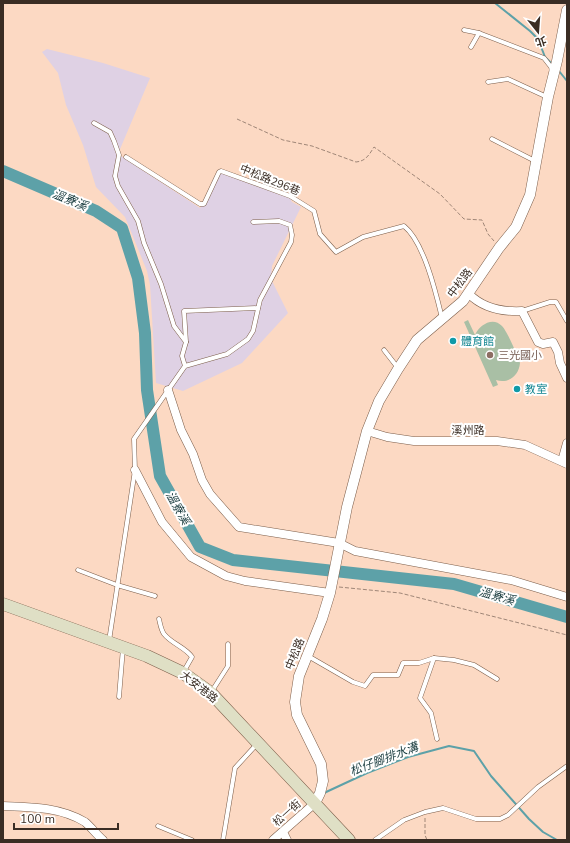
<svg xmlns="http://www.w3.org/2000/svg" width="570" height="843" viewBox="0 0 570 843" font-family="'Nunito Sans','Noto Sans TC',sans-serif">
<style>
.commercial{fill:#dfd1e4}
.green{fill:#a9bfa5}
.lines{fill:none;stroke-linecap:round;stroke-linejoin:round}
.stream{stroke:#5da1a8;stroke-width:2}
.river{stroke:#5da1a8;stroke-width:12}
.service-casing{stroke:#7c5e4a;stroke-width:5}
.minor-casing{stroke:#7c5e4a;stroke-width:9}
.tertiary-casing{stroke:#7c5e4a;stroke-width:11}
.secondary-casing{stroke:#7c5e4a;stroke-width:13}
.path{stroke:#9f8677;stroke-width:1;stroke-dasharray:4 2;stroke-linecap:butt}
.service{stroke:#fff;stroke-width:4}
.minor{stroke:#fff;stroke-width:8}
.tertiary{stroke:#fff;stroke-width:10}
.secondary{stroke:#dfdfc5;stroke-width:12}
.culture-dot{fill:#0f9aa8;stroke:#fff;stroke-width:1.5}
.education-dot{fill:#8d6e63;stroke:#fff;stroke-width:1.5}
.labels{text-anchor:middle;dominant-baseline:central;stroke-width:4;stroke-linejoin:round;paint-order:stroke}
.street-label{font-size:11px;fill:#3a2d24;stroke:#fff}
.culture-label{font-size:11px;fill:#0d838f;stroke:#fff;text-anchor:start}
.education-label{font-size:11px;fill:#785e54;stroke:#fff;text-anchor:start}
.water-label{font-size:12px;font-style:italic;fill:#193b3e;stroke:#fff}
</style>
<rect width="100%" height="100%" fill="#fcd9c3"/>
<polygon class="commercial" points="47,49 103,63 150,78 118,154 200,208 220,172 290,198 292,202 301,207 272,266 271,279 288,313 242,363 183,391 156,383 150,285 147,271 125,217 96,187 83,145 66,105 58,73 42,52"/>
<path class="green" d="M468 320 475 335C479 325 493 316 502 326 507 331 518 356 520 363 519 376 508 384 496 380L498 385 493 387 464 322Z"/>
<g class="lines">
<g class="stream">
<polyline points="495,3 530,31 538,39 545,57 553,65"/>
<polyline points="559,71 567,81"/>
<polyline points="324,793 367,773 408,757 449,746 474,751 491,776 529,819 543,832 557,840"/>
</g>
<polyline class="river" points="3,171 96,211 122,228 138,278 145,333 147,390 160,476 200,547 233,560 454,584 567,617"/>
<defs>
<g id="service">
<polyline points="464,30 479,33"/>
<polyline points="471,47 479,33 544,58 551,67 552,71"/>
<polyline points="488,82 508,79 547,97"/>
<polyline points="94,123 110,132 114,141 119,155 115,176 118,186 138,221 144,243 161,284 174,326 186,342"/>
<polyline points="492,139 535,161"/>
<path d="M126 157 200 204H204L219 172 221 171 290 196 314 211 320 234 336 252 363 237 404 226C424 242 436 293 442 318"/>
<polyline points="522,311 550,302 556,302 567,321"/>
<polyline points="384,350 398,368"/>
<polyline points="185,366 182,356 186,342 184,311 258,308"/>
<polyline points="78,570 117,585 155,596"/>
<path d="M159 619C160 623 161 630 164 634 172 644 185 647 192 657L184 671"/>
<polyline points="109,641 135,470 134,439 185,366 227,354 248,339 253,331 260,300 291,242 292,235 290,225 279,221 253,222"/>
<polyline points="308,656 353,682 365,686 373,675 398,675 403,663 419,663 434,658 454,660 474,665 497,679"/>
<polyline points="434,658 420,698 431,713 437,739"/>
<polyline points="212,691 228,666 228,644"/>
<polyline points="119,697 123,648"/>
<polyline points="158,826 192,840"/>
<polyline points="223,840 235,768 257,744"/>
<polyline points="375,840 404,820 425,812 443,808 476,819 500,819 508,815 538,787 567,766"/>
</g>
<g id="minor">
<path d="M469 294C483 308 503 312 522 311L538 342 543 344 553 342 558 352 560 363 567 378"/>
<polyline points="168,390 181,430 193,454 202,480 210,494 239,527 339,543 355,551 511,580 567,597"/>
<polyline points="367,431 387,437 414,441 497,441 525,445 567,464"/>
<polyline points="562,461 567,443"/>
<polyline points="135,470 162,522 191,557 226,576 245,581 330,593"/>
<path d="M3 806C31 807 60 807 85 822 91 827 97 835 103 840"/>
<polyline points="283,832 287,840"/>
<polyline points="273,840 315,803"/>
</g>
<polyline id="tertiary" points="315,803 320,793 323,781 321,764 297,715 295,702 299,676 322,619 330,593 347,507 367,431 379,401 398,369 417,340 463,301 499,248 516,227 530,195 548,97 557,61 567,10"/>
<polyline id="secondary" points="3,604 147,656 183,673 211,693 349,840"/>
</defs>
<use href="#service" class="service-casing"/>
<use href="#minor" class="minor-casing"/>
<use href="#tertiary" class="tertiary-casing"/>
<use href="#secondary" class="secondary-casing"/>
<g class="path">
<path d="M237 119 283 140 312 146 356 162C366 161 369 155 374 147L440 194 464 219 482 220 488 234 494 241"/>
<polyline points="339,587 400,593 567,635"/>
<polyline points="425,818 425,835 427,840"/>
</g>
<use href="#service" class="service"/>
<use href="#minor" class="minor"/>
<use href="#tertiary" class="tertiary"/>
<use href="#secondary" class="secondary"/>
</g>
<g class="culture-dot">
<circle cx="453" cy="341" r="4"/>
<circle cx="517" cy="389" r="4"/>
</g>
<circle class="education-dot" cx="490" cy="355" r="4"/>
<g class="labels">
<g class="street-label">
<text transform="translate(270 180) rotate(22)">中松路296巷</text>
<text transform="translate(460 283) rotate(-53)">中松路</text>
<text x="468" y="430">溪州路</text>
<text transform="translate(295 654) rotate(-68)">中松路</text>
<text transform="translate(199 687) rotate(38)">大安港路</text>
<text transform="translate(287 813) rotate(-42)">松一街</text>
</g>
<g class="culture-label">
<text x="461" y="341">體育館</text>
<text x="525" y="389">教室</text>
</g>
<g class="education-label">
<text x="498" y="355">三光國小</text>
</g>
<g class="water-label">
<text transform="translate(70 200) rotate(23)">溫寮溪</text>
<text transform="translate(178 508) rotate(61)">溫寮溪</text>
<text transform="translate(497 596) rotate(16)">溫寮溪</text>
<text transform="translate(384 759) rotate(-21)">松仔腳排水溝</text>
</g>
</g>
<rect width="570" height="843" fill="none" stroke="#3a2d24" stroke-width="8"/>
<g transform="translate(538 32) rotate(163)" stroke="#ffffff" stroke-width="3" paint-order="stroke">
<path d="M0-3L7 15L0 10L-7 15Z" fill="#3a2d24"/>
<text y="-6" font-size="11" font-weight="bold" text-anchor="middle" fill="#3a2d24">北</text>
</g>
<path d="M14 823v6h104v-6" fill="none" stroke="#3a2d24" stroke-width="2"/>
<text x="20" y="823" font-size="12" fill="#3a2d24" stroke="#ffffff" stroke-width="3" paint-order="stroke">100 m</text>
</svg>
